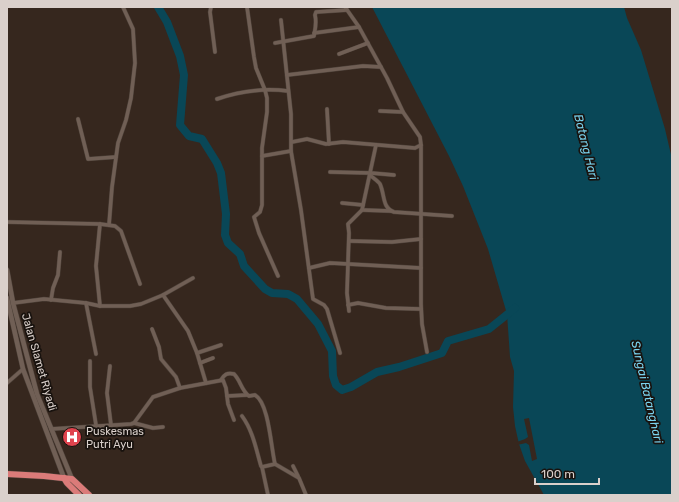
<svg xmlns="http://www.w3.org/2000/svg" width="679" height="502" viewBox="0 0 679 502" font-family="Rubik,sans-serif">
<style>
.water{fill:#094757}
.pier{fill:#36271e}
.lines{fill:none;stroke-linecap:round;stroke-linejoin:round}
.river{stroke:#094757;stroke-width:8}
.street-casing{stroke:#4e423a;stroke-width:4.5}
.secondary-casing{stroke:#4e423a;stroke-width:5.5}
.highway-casing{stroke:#4e423a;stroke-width:7}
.street{stroke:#705f55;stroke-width:3.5}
.secondary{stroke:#705f55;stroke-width:4.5}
.highway{stroke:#db7b79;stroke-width:6}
.labels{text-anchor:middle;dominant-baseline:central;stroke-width:3.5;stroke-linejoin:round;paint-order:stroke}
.street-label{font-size:11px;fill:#dad0cb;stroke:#18120e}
.poi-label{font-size:11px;fill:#dad0cb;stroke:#18120e;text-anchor:start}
.water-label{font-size:12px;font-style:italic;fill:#7ad3ee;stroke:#18120e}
</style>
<rect width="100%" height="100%" fill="#36271e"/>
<polygon class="water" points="372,7 624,7 627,18 641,50 665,129 672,159 672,495 544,495 525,461 519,444 515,426 513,407 514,371 510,357 507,314 488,249 463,186 449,156"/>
<polygon class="pier" points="529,418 537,459 532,461 529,445 526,443 517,445 517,442 525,439 528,437 524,419"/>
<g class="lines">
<polyline class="river" points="158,7 167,22 180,56 184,75 180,125 189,136 202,139 217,163 221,173 226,214 225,235 228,243 240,254 244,266 265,289 272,293 288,294 297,299 318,324 332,351 333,376 336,385 342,390 351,387 377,372 399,367 442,353 448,341 489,329 515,308"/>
<defs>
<g id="street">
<polyline points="211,7 210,12 215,52"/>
<polyline points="247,7 254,57 256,68 265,90 267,98 267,112 262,148 262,205 260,212 254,217 259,233 278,276"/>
<polyline points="345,7 359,27 387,78 403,112 420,137 421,145 421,304 422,324 427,352"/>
<polyline points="281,20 291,114 291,151 301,210 313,299 324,305 327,309 340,353"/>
<polyline points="314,33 359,27"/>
<path d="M275 43 314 36C315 29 317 23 315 15L316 12 347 10"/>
<polyline points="339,54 368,43"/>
<polyline points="287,75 363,66 381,67"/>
<path d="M217 99C240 91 264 88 288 91"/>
<polyline points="327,109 329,144"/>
<polyline points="380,111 403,112"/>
<polyline points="78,119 88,159 116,157"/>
<polyline points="292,142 307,139 326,144 343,142 415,148 421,145"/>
<polyline points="262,156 291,151"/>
<polyline points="330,172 371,173 394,175"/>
<path d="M370 175C373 178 378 181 380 184 385 195 382 208 394 212L452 216"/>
<polyline points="342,203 363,205"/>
<polyline points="362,210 391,211"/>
<polyline points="7,222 100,224 115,226 121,231 140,284"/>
<polyline points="109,225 112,187 118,143 126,120 131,98 135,63 133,29 123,7"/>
<polyline points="349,241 392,242 421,239"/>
<polyline points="309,268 330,263 421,268"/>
<polyline points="163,295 188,331 197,353 206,383"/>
<polyline points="51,300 53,288 58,275 60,252"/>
<polyline points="13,303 44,299 86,303 100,306 130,306 141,304 163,295 193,278"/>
<polyline points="86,303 96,354"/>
<polyline points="348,305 358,303 386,308 421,309"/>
<polyline points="100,306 96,266 100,224"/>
<polyline points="349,311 347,293 349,233 348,224 362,210 376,145"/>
<polyline points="152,329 159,347 161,359 176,377 180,388"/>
<polyline points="197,353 221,345"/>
<polyline points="90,361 90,387 96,425"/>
<polyline points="200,363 213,358"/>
<polyline points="110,366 107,393 111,425"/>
<path d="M221 380C224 375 227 372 234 374 241 381 241 390 249 396L255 395C269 403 271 448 275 464L299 478 306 495"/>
<polyline points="7,383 23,369"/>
<polyline points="227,396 247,395"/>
<path d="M242 416C253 431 256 449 261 466L262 467 268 495"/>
<polyline points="134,423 153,428 163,427"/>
<polyline points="51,429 131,424 134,423 153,397 180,388 223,380 226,388 228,404 234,420"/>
<polyline points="293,466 298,476"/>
<polyline points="262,467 275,464"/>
</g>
<g id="secondary">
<polyline points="7,270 13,303 37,394 72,479"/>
<polyline points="7,298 23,369 64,478"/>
</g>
<g id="highway">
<polyline points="7,474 44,476 72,479 89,495"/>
<polyline points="64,478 67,483 79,495"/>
</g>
</defs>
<use href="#street" class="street-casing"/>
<use href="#secondary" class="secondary-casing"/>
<use href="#highway" class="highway-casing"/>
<use href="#street" class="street"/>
<use href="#secondary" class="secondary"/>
<use href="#highway" class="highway"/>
</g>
<defs>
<symbol id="hospital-disc" viewBox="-11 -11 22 22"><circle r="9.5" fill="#e0444e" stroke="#18120e"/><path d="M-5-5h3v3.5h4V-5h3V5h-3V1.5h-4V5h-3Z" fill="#fff"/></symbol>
</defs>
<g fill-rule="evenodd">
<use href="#hospital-disc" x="61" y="426" width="22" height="22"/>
</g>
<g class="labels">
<g class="street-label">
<text transform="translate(39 362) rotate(74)">Jalan Slamet Riyadi</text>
</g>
<g class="poi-label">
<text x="86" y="431">Puskesmas<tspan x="86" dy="13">Putri Ayu</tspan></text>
</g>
<g class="water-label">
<text transform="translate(586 147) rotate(76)">Batang Hari</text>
<text transform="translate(647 392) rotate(77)">Sungai Batanghari</text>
</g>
</g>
<rect width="679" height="502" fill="none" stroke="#dad0cb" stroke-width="16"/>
<path d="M535 478v6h64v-6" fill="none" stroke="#dad0cb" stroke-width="2"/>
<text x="541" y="478" font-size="12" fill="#dad0cb" stroke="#18120e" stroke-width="3" paint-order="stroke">100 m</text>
</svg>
